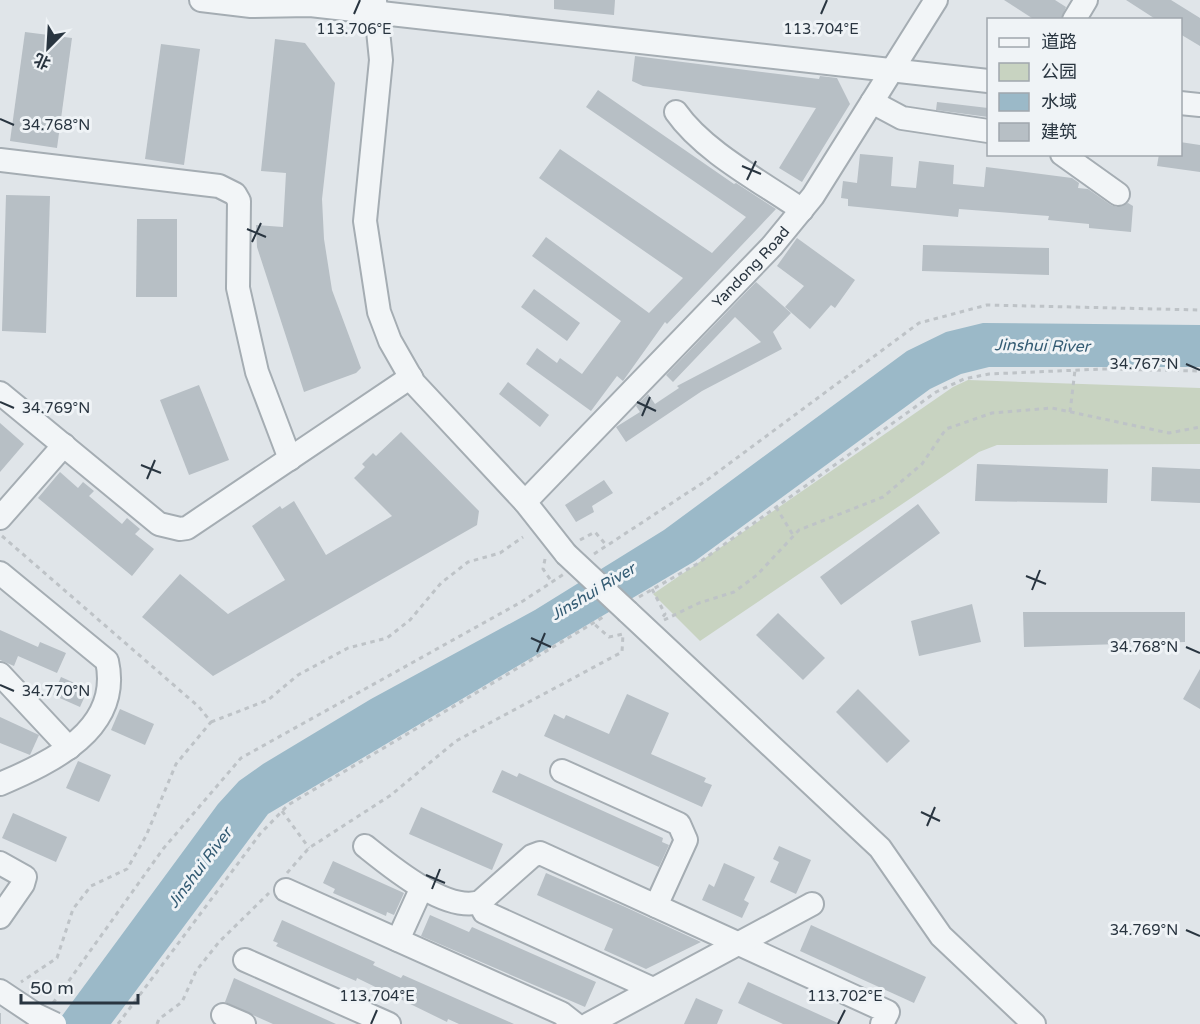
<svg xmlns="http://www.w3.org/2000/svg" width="1200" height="1024" viewBox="0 0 1200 1024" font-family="'Varela Round','Noto Sans SC',sans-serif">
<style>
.green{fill:#c8d3c1}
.water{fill:#9bb9c8}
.building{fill:#b7bfc5}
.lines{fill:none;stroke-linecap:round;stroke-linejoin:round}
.minor-tunnel{stroke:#bbc2c7;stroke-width:22;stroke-dasharray:22 11;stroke-linecap:butt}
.minor-casing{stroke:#a5adb3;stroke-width:26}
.path{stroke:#bec3c7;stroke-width:3;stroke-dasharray:4.5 4.5;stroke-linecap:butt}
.minor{stroke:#f2f5f7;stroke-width:22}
.minor-bridge-casing{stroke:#a5adb3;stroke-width:26;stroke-linecap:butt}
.minor-bridge{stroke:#f2f5f7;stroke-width:22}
.ticks{fill:none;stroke:#293540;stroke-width:2}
.labels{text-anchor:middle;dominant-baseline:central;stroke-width:6;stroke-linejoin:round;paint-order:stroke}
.street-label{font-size:15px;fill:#293540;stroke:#eff3f6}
.water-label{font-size:16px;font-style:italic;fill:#335b73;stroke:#eff3f6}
.ticks-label{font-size:15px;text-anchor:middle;fill:#293540;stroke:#eff3f6;stroke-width:6;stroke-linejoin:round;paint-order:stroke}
</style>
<rect width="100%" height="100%" fill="#e0e5e9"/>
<polygon class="green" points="968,380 1200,388 1200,444 997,445 979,452 700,641 653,594 953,387"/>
<polygon class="water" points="983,323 1200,325 1200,367 989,367 961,374 930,389 695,561 268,814 111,1024 56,1024 218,804 239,781 263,764 371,699 535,610 664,530 907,351 946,332"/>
<g class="building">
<polygon points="554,0 615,0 614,15 554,9"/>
<polygon points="1004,0 1055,0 1066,7 1061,20 1035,20"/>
<polygon points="1126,0 1171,0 1200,18 1200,46 1180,34 1180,20 1157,20"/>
<polygon points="25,32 72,38 57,148 10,141"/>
<polygon points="275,39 305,43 335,83 322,199 324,239 332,290 361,368 356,373 304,392 257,247 256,225 283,227 286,173 261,171"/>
<polygon points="161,44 200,49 184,165 145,159"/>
<polygon points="635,56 819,79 820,76 837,78 850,104 802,182 779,168 816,108 643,86 632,81"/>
<polygon points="598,90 734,184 736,183 776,209 667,324 665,322 623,381 617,376 591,411 526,364 537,348 557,363 560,358 582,374 621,321 532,256 546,237 649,313 683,278 539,178 560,149 712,253 746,217 586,107"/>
<polygon points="937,102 988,108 988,117 936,110"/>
<polygon points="1180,142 1200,145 1200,172 1157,166 1159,154 1180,154"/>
<polygon points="860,154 893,157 891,186 916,188 919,161 954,165 953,184 984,187 986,167 1072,178 1079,183 1078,188 1088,189 1111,205 1117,207 1128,203 1133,206 1131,232 1089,228 1089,224 1048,220 1049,216 959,209 958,217 848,206 848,199 841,198 843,181 857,183"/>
<polygon points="6,195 50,196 46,333 2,331"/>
<polygon points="137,219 177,219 177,297 136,297"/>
<polygon points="797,238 855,280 835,308 831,305 810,329 785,307 804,286 777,266"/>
<polygon points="923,245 1049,248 1049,275 922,271"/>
<polygon points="756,282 791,313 773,332 782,349 702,391 626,442 616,427 640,412 636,406 648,394 655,404 679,388 677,386 761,342 735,317 673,382 666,375"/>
<polygon points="534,289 580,323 567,341 521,307"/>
<polygon points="508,382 549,415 540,427 499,394"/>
<polygon points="199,385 229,460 189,475 160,400"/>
<polygon points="0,423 24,444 0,472"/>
<polygon points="401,432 479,511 477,525 213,676 142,617 180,574 228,614 285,580 252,526 280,506 282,509 294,501 326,555 392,516 354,478 365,467 362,464 373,453 376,456"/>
<polygon points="977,464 1108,469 1107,503 975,501"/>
<polygon points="1152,467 1200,469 1200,503 1151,501"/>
<polygon points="60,472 78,488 83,482 94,491 89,496 122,524 127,518 140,529 135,534 154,549 132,576 38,498"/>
<polygon points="604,480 613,493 592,506 594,512 576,522 565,505"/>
<polygon points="918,504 940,533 841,605 820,577"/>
<polygon points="972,604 981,642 919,656 911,621"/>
<polygon points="1023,612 1185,612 1185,642 1024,647"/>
<polygon points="778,613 825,658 803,680 756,635"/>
<polygon points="0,630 38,647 40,642 66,653 57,673 18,656 14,666 0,660"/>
<polygon points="1200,669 1200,709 1183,699"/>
<polygon points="61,677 88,689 80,707 53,695"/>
<polygon points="858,689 910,741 887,763 836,712"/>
<polygon points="627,694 669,713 651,754 706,778 704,782 712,785 702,807 544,736 554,714 564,719 566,715 609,734"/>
<polygon points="120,709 154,724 145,745 111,730"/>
<polygon points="0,717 39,735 30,755 0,743"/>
<polygon points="78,761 111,775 99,802 66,788"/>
<polygon points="502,770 517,777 519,773 663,838 662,842 669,845 659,867 492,792"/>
<polygon points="421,807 503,844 492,870 409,834"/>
<polygon points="13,813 67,837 56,862 2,838"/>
<polygon points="779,846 811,860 796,894 770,882 779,862 773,859"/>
<polygon points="333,861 404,893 394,915 387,912 386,916 333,893 335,889 323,883"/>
<polygon points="724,863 755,877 744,900 749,903 742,918 702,900 709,884 714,887"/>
<polygon points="546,873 623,906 701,942 646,969 604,950 613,929 537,895"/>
<polygon points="430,915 469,932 472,927 596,982 585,1007 421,936"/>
<polygon points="282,920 375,962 373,965 401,978 403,975 514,1024 459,1024 448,1019 447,1022 357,978 356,981 326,968 276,946 278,943 273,941"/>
<polygon points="811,925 926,977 914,1003 800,951"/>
<polygon points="234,978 336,1024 273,1024 255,1016 225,1002"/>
<polygon points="748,982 840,1024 783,1024 738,1003"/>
<polygon points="696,998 723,1010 717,1024 684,1024"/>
</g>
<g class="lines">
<polyline class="minor-tunnel" points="0,1024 1,1024"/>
<defs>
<g id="minor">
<polyline points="201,0 251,6 310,5 988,81"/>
<polyline points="375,1 381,60 365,221 379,312 390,341 414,383 525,502 566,554"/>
<polyline points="1074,20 1086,0"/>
<polyline points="872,102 902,118 988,131"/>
<polyline points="1180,103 1200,105"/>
<path d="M676 112C704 152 762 182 802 210"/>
<polyline points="1062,154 1118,194"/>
<polyline points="0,160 219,186 235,194 239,201 238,288 257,372 290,459"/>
<polyline points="0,393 159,524 180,529 187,528 411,377"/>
<path id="s1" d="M525 502 772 246 813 196 936 0"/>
<polyline points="0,518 64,445"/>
<path d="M0 573 107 661C122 729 52 762 0 784"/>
<polyline points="628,612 880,848 941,936 1034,1024"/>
<polyline points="0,674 69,748"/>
<polyline points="562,771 679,824 686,840 656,906"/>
<path d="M365 846C390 866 446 913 480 902L532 856 540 853 888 1012 882 1024"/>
<polyline points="0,863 25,877 23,884 0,917"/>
<polyline points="286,890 561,1013 575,1024"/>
<polyline points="480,902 484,912 653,989"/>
<polyline points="398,940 422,887"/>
<polyline points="245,960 389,1024"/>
<polyline points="0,991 36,1015"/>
<polyline points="223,1015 244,1024"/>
<polyline points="589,1024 812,904"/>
</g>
</defs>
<use href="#minor" class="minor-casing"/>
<g class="path">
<polyline points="1070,412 1075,370"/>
<polyline points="776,507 793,535"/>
<polyline points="2,536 199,707 211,722 176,764 146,836 127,869 91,886 73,909 57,958 21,982"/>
<polyline points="580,540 595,532 607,546"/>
<polyline points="594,554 707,480 919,323 987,305 1200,310"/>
<polyline points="545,559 543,569 552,582"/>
<polyline points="652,589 665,614 661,619"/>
<polyline points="639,597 697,564 936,392 964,379 989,374 1102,369 1200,371"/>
<polyline points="664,620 699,603 734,592 757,575 799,530 883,497 922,464 946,429 992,413 1052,408 1169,433 1200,427"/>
<polyline points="211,722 268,700 298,675 348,648 387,638 410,620 441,583 468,562 500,553 523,537"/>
<polyline points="282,811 309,848"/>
<polyline points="287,873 309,848 391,795 456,741 622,652 623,634 609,637 593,623"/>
<polyline points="53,1003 163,849 241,758 523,601 564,574"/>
<polyline points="118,1024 260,834 288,805 605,616"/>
<polyline points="157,1024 159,1019 182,1002 196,971 219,942 269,893"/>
</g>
<use href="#minor" class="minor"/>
<defs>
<g id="minor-bridge">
<polyline points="566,554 628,612"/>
<polyline points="36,1015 55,1024"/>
</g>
</defs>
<use href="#minor-bridge" class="minor-bridge-casing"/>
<use href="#minor-bridge" class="minor-bridge"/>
</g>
<path class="ticks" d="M354 14 360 0M821 14 827 0M0 119 14 125M742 166 761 174M747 180 756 161M247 229 266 237M252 242 261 223M1186 364 1200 370M0 402 14 408M637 402 656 411M642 416 650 397M141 465 161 473M147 479 155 460M1026 576 1046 584M1032 590 1040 570M531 638 551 647M1186 647 1200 653M537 652 545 633M0 685 14 691M921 812 940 821M927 826 935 807M426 875 445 883M432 889 440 869M1186 930 1200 936M371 1024 377 1010M838 1024 845 1010"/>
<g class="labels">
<g class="street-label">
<text stroke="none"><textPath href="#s1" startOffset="326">Yandong Road</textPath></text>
</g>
<g class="water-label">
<text transform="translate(1042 346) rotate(1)">Jinshui River</text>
<text transform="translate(593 592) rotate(-31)">Jinshui River</text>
<text transform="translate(200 868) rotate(-53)">Jinshui River</text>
</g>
</g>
<g class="ticks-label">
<text x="821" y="34">113.704°E</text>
<text x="354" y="34">113.706°E</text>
<text x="56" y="130">34.768°N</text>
<text x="1144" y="369">34.767°N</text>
<text x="56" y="413">34.769°N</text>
<text x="1144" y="652">34.768°N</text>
<text x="56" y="696">34.770°N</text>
<text x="1144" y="935">34.769°N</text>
<text x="377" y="1001">113.704°E</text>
<text x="845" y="1001">113.702°E</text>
</g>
<rect x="987" y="18" width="195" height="138" fill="#eff3f6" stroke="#a0a7ad" stroke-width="1.5"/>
<rect x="999" y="38" width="30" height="9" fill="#f2f5f7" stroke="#a0a7ad" stroke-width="1.5"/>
<text x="1041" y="48" font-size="18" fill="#293540">道路</text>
<rect x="999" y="63" width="30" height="18" fill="#c8d3c1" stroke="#a0a7ad" stroke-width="1.5"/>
<text x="1041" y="78" font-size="18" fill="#293540">公园</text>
<rect x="999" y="93" width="30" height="18" fill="#9bb9c8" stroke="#a0a7ad" stroke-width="1.5"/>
<text x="1041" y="108" font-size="18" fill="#293540">水域</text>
<rect x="999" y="123" width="30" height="18" fill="#b7bfc5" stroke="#a0a7ad" stroke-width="1.5"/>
<text x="1041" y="138" font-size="18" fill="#293540">建筑</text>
<g transform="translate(48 48) rotate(204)" stroke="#eff3f6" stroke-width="4.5" paint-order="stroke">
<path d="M0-4.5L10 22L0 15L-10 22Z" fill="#293540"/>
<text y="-9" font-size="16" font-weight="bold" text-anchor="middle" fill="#293540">北</text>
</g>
<path d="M21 994v9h117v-9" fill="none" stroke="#293540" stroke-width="3"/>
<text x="30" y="994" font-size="18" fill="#293540" stroke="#eff3f6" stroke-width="4.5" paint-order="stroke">50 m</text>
</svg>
